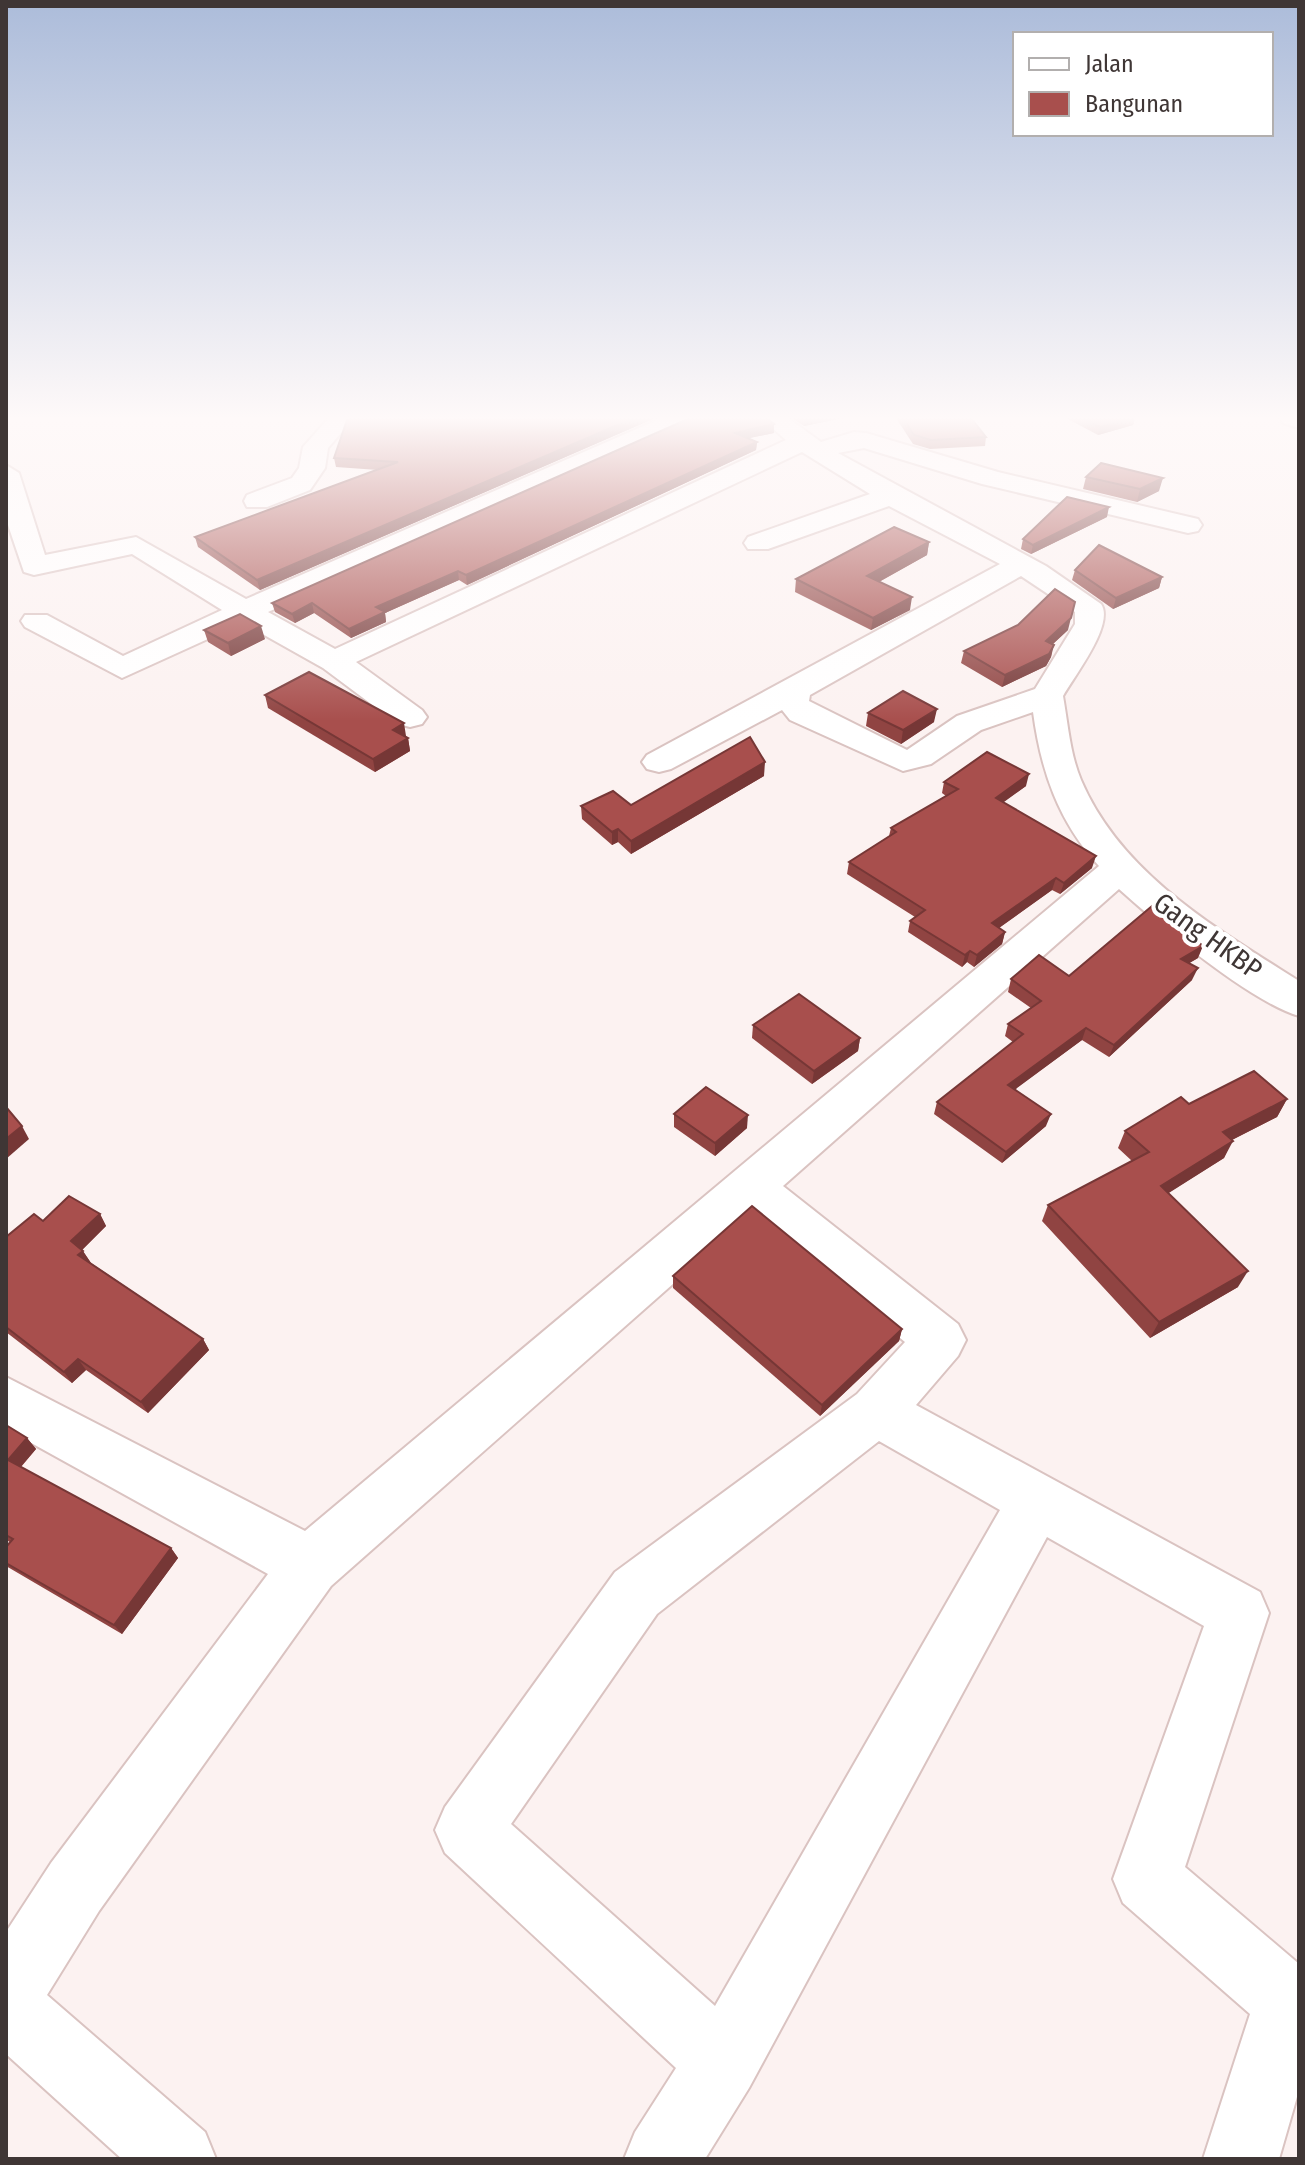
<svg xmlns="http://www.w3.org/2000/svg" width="1305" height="2165" viewBox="0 0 1305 2165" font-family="'Fira Sans Condensed',sans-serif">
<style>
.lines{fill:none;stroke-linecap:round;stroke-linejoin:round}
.minor-casing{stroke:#dac3c1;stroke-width:4}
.minor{fill:#fff;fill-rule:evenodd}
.wall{fill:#904442}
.shaded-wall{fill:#763736}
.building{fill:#a84f4d;stroke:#763736;stroke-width:2}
.labels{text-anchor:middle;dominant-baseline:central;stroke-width:8;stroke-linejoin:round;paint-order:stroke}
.street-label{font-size:28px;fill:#3f3635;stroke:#fff}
</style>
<rect width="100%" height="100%" fill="#fcf2f1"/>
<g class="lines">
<defs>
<g id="minor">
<polygon points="329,418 354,418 328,448 325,468 310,490 267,507 247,507 244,501 247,495 292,478 299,468 303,447"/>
<path d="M662 418H694L691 423 268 612 335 649 786 440 761 418H788L821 442 854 432 866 433 998 472 1198 519 1202 525 1198 531 1188 533 982 484 864 448 838 453 1046 566 1101 604C1115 624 1075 675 1063 696 1068 724 1070 754 1081 780 1121 874 1217 929 1299 981V1016C1249 1001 1160 926 1119 889L783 1186 958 1324 966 1340 958 1356 916 1405 1260 1592 1269 1613 1185 1867 1299 1964V2090L1279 2159H1203L1250 2014 1123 1903 1113 1879 1204 1626 1047 1537 749 2088 705 2159H624L635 2132 676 2068 445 1853 435 1830 445 1807 615 1572 857 1394 905 1342 751 1215 331 1586 99 1911 47 1995 205 2132 216 2159H122L6 2054V1932L51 1863 268 1574 6 1429V1377L305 1531 1099 866C1058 821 1041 771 1033 712L981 730 931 764 903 771 790 720 782 710 671 769 659 772 647 769 642 762 647 755 1000 564 889 506 768 549H748L744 543 748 537 870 494 802 452 356 662 422 710 427 717 422 724 410 727 398 724 323 668 243 623 122 678 25 627 21 621 25 615H47L123 656 222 610 132 554 34 575 24 572 6 519V465L19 473 45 555 136 537 246 599ZM1021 576 1075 612V624L1035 689 957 716 907 750 809 701 810 695ZM879 1441 1000 1510 715 2006 511 1824 657 1614Z"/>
<polygon points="1280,418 1299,418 1299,428 1283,423"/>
</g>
</defs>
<use href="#minor" class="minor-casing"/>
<use href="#minor" class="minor"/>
</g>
<g class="wall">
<polygon points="655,418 260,590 198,547 195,537 378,470 336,467 334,458"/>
<polygon points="690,418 774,433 749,438 757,442 756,450 467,585 459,580 385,613 386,622 351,638 314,613 295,623 275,612 272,603"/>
<polygon points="792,418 843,418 804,426"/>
<polygon points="896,418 971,418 986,437 985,446 930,449 913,444"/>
<polygon points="1066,418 1135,418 1133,425 1098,435"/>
<polygon points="1086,477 1159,491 1137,502 1083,489"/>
<polygon points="1107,517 1031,554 1021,549 1023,539"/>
<polygon points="929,542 927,555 879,582 910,610 871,630 795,592 796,579"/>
<polygon points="1075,570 1162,577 1159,588 1113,609 1072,580"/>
<polygon points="204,630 265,639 231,656 208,642"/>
<polygon points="1068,630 1053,644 1051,657 1046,666 1002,687 961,663 964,651"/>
<polygon points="265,695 406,736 408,738 410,751 375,772 268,708"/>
<polygon points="868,713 934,722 901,744 866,726"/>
<polygon points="764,776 631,854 618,842 612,845 582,819 581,806 631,805"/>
<polygon points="944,782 1026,786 1003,802 1092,868 1060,894 1052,890 999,928 1005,932 1002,944 974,967 967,962 962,967 908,932 910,921 915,917 847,874 849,862 889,836 891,828 946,796 942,793"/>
<polygon points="1198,958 1189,963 1192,980 1109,1057 1082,1040 1015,1089 1046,1126 1002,1163 934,1114 937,1102 1013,1042 1005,1036 1008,1024 1031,1008 1008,992 1011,979 1069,976"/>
<polygon points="753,1025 860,1038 858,1051 812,1084 752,1038"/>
<polygon points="1287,1099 1277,1117 1232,1140 1224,1158 1168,1193 1238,1287 1150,1338 1042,1221 1048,1205 1132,1161 1118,1148 1125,1131 1189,1104"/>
<polygon points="674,1114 747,1128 715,1156 674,1127"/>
<polygon points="100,1214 106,1226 82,1250 91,1263 203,1339 209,1350 148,1413 86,1370 72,1383 6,1332 6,1237 43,1221"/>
<polygon points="673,1276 902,1329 899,1341 820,1416 673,1288"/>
<polygon points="6,1425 27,1438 36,1449 21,1467 171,1548 178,1558 122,1634 6,1566 6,1547 10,1542 6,1540"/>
</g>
<g class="shaded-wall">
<polygon points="634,418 655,418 260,590 257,580"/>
<polygon points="805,418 843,418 804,426"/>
<polygon points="1132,418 1135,418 1133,425 1098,435 1100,427"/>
<polygon points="774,424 774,433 735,441 735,433"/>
<polygon points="757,442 756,450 467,585 466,575"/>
<polygon points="1163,478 1159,491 1137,502 1140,489"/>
<polygon points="1109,507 1107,517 1031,554 1033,545"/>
<polygon points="929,542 927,555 866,589 867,576"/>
<polygon points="458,571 459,580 385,613 386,622 351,638 349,629 376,607"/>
<polygon points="1162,577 1159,588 1113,609 1116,598"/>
<polygon points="912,597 910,610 871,630 873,618"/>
<polygon points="312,603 314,613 295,623 292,614"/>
<polygon points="1071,618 1068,630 1043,653 1046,641"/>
<polygon points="261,626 265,639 231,656 228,643"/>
<polygon points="1054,645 1051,657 1046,666 1002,687 1005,675"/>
<polygon points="937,709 934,722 901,744 903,730"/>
<polygon points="404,723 406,736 395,743 393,730"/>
<polygon points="408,738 410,751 375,772 373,759"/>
<polygon points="765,762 764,776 631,854 631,841"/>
<polygon points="1029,774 1026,786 993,810 996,798"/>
<polygon points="618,829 618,842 612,845 612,832"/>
<polygon points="1096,856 1092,868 1060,894 1064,883"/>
<polygon points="1056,878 1052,890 989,935 992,923"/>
<polygon points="1005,932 1002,944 974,967 977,955"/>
<polygon points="1203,946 1198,958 1176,971 1181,959"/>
<polygon points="970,951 967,962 962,967 965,955"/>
<polygon points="1198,968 1192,980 1109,1057 1114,1045"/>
<polygon points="1086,1028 1082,1040 1005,1097 1008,1085"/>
<polygon points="860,1038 858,1051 812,1084 814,1071"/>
<polygon points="1287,1099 1277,1117 1214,1149 1223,1132"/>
<polygon points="1051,1114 1046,1126 1002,1163 1006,1152"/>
<polygon points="748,1115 747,1128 715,1156 715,1143"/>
<polygon points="22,1126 29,1139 6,1159 6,1139"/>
<polygon points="1233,1141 1224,1158 1153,1203 1161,1186"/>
<polygon points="100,1214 106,1226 78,1254 71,1241"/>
<polygon points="83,1251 91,1263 78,1255"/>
<polygon points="1248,1271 1238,1287 1150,1338 1159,1322"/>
<polygon points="902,1329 899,1341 820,1416 822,1405"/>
<polygon points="203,1339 209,1350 148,1413 141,1402"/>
<polygon points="78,1359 86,1370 72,1383 64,1372"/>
<polygon points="27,1438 36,1449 17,1471 8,1460"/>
<polygon points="171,1548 178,1558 122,1634 114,1625"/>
</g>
<g class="building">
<polygon points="349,418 634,418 257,580 195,537 398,462 334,458 347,420"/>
<polygon points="690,418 767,418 774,424 735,433 757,442 466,575 458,571 376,607 385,612 349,629 312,603 292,614 272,603"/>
<polygon points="903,418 971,418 986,437 931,440 914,435"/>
<polygon points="1083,418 1132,418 1100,427"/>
<polygon points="1101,463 1163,478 1140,489 1086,477"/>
<polygon points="1067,497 1109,507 1033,545 1023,539"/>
<polygon points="894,527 929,542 867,576 912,597 873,618 796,579"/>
<polygon points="1099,545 1162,577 1116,598 1075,570"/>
<polygon points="1055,589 1075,602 1071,618 1046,641 1054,645 1049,654 1005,675 964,651 1018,625"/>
<polygon points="240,614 261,626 228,643 204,630"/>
<polygon points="309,672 404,723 393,730 408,738 373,759 265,695"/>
<polygon points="903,691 937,709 903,730 868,713"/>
<polygon points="750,737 765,762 631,841 618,829 612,832 581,806 613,791 631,805"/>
<polygon points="987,752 1029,774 996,798 1096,856 1064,883 1056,878 992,923 1005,932 977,955 970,951 965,955 910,921 925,910 849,862 896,832 891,828 958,789 944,782"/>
<polygon points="1152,906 1203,946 1181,959 1198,968 1114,1045 1086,1028 1008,1085 1051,1114 1006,1152 937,1102 1023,1034 1008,1024 1041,1001 1011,979 1039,955 1069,976"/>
<polygon points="799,994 860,1038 814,1071 753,1025"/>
<polygon points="1254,1071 1287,1099 1223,1132 1233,1141 1161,1186 1248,1271 1159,1322 1048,1205 1149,1152 1125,1131 1181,1097 1189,1104"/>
<polygon points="706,1087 748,1115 715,1143 674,1114"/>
<polygon points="6,1107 22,1126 6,1139"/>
<polygon points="69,1196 100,1214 71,1241 83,1251 78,1255 203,1339 141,1402 78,1359 64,1372 6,1327 6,1237 34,1214 43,1221"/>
<polygon points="752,1206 902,1329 822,1405 673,1276"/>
<polygon points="6,1425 27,1438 8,1460 171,1548 114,1625 6,1563 6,1547 13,1539 6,1535"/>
</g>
<linearGradient id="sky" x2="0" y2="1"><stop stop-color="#acbcda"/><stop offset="0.58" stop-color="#fef9f9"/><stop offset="1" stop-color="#fef9f9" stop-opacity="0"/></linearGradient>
<rect width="1305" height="721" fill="url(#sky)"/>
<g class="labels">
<g class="street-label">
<text transform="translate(1208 936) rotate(36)">Gang HKBP</text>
</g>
</g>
<rect width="1305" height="2165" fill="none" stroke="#3f3635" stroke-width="16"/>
<rect x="1013" y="32" width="260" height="104" fill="#ffffff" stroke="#b2afae" stroke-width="2"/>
<rect x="1029" y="58" width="40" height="12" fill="#ffffff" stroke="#b2afae" stroke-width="2"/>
<text x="1085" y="72" font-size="24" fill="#3f3635">Jalan</text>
<rect x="1029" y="92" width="40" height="24" fill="#a84f4d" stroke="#b2afae" stroke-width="2"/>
<text x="1085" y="112" font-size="24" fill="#3f3635">Bangunan</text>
</svg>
